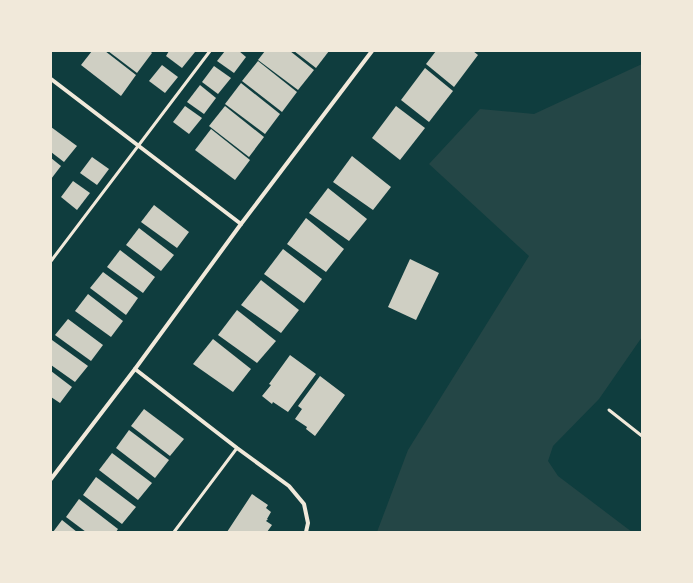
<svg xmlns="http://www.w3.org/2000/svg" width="693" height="583" viewBox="0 0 693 583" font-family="Arial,sans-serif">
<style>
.green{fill:#244646}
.building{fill:#cfcfc3}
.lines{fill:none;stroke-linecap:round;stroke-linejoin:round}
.service{stroke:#f1e9da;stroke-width:3}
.minor{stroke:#f1e9da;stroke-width:4}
</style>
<rect width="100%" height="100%" fill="#0f3d3e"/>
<polygon class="green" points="642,64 642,337 599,399 553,446 548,461 558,476 632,532 377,532 408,450 529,256 429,164 480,109 534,114"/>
<g class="building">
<polygon points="92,51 105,51 136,75 121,96 81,65"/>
<polygon points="108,51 150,51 152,53 137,73"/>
<polygon points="169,51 194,51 195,52 182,68 166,56"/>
<polygon points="225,51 239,51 246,57 234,73 217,61"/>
<polygon points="265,51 290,51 314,70 298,90 258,60"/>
<polygon points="294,51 329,51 316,68"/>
<polygon points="436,51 473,51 478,55 454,87 426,64"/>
<polygon points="258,61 297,92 282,112 242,81"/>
<polygon points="162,65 178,77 165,93 149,81"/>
<polygon points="214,66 231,78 218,94 202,82"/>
<polygon points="425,68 453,91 429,122 401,100"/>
<polygon points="241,83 280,114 265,134 225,104"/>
<polygon points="200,85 216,98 204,114 187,102"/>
<polygon points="185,106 202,118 189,134 173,122"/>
<polygon points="225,106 264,137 249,157 209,126"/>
<polygon points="396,106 425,128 400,160 372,138"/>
<polygon points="51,127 77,146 64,162 51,152"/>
<polygon points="211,129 250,160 235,180 195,150"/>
<polygon points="352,156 391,187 373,210 333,182"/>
<polygon points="92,157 109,169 97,185 80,173"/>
<polygon points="51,158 61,166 51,179"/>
<polygon points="73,181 90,193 77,210 61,197"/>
<polygon points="328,188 367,219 349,241 309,213"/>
<polygon points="154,205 189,232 177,248 141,222"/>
<polygon points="306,218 344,249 326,272 287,244"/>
<polygon points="139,228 174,255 161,271 126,245"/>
<polygon points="283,249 322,279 304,303 264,274"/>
<polygon points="120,250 155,277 143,293 107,267"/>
<polygon points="410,259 439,273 416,320 388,307"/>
<polygon points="103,272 138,298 126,315 90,288"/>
<polygon points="261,280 299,310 281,333 241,305"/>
<polygon points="88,294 123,321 111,337 75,311"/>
<polygon points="237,310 276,341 257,363 218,335"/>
<polygon points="68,319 103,345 91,361 55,335"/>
<polygon points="213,339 251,369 233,392 193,364"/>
<polygon points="52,340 88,366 75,382 51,365 51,341"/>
<polygon points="290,355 316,374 288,412 273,402 272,404 262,396 271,385 269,384"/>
<polygon points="51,371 72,387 60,403 51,397"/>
<polygon points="320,376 345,395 315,436 306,429 307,427 295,419 302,409 298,406"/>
<polygon points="144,409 184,439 170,456 131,426"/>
<polygon points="129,430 169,460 155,478 116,448"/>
<polygon points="112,453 152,483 138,500 99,470"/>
<polygon points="96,477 136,507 122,524 83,495"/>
<polygon points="252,494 268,505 266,508 271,512 267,519 268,519 266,521 272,525 267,532 227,532"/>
<polygon points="79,499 118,529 116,532 86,532 66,517"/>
<polygon points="62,520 77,532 53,532"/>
</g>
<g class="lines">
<g class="service">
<polyline points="51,261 210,51"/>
<polyline points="609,410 642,436"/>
<polyline points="174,532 237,448"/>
</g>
<g class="minor">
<polyline points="51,79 241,224"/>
<polyline points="135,369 237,448 289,486 304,504 308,523 306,532"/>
<polyline points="51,479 135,369 241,224 372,51"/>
</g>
</g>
<rect width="693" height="583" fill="none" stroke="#f1e9da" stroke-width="104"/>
</svg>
